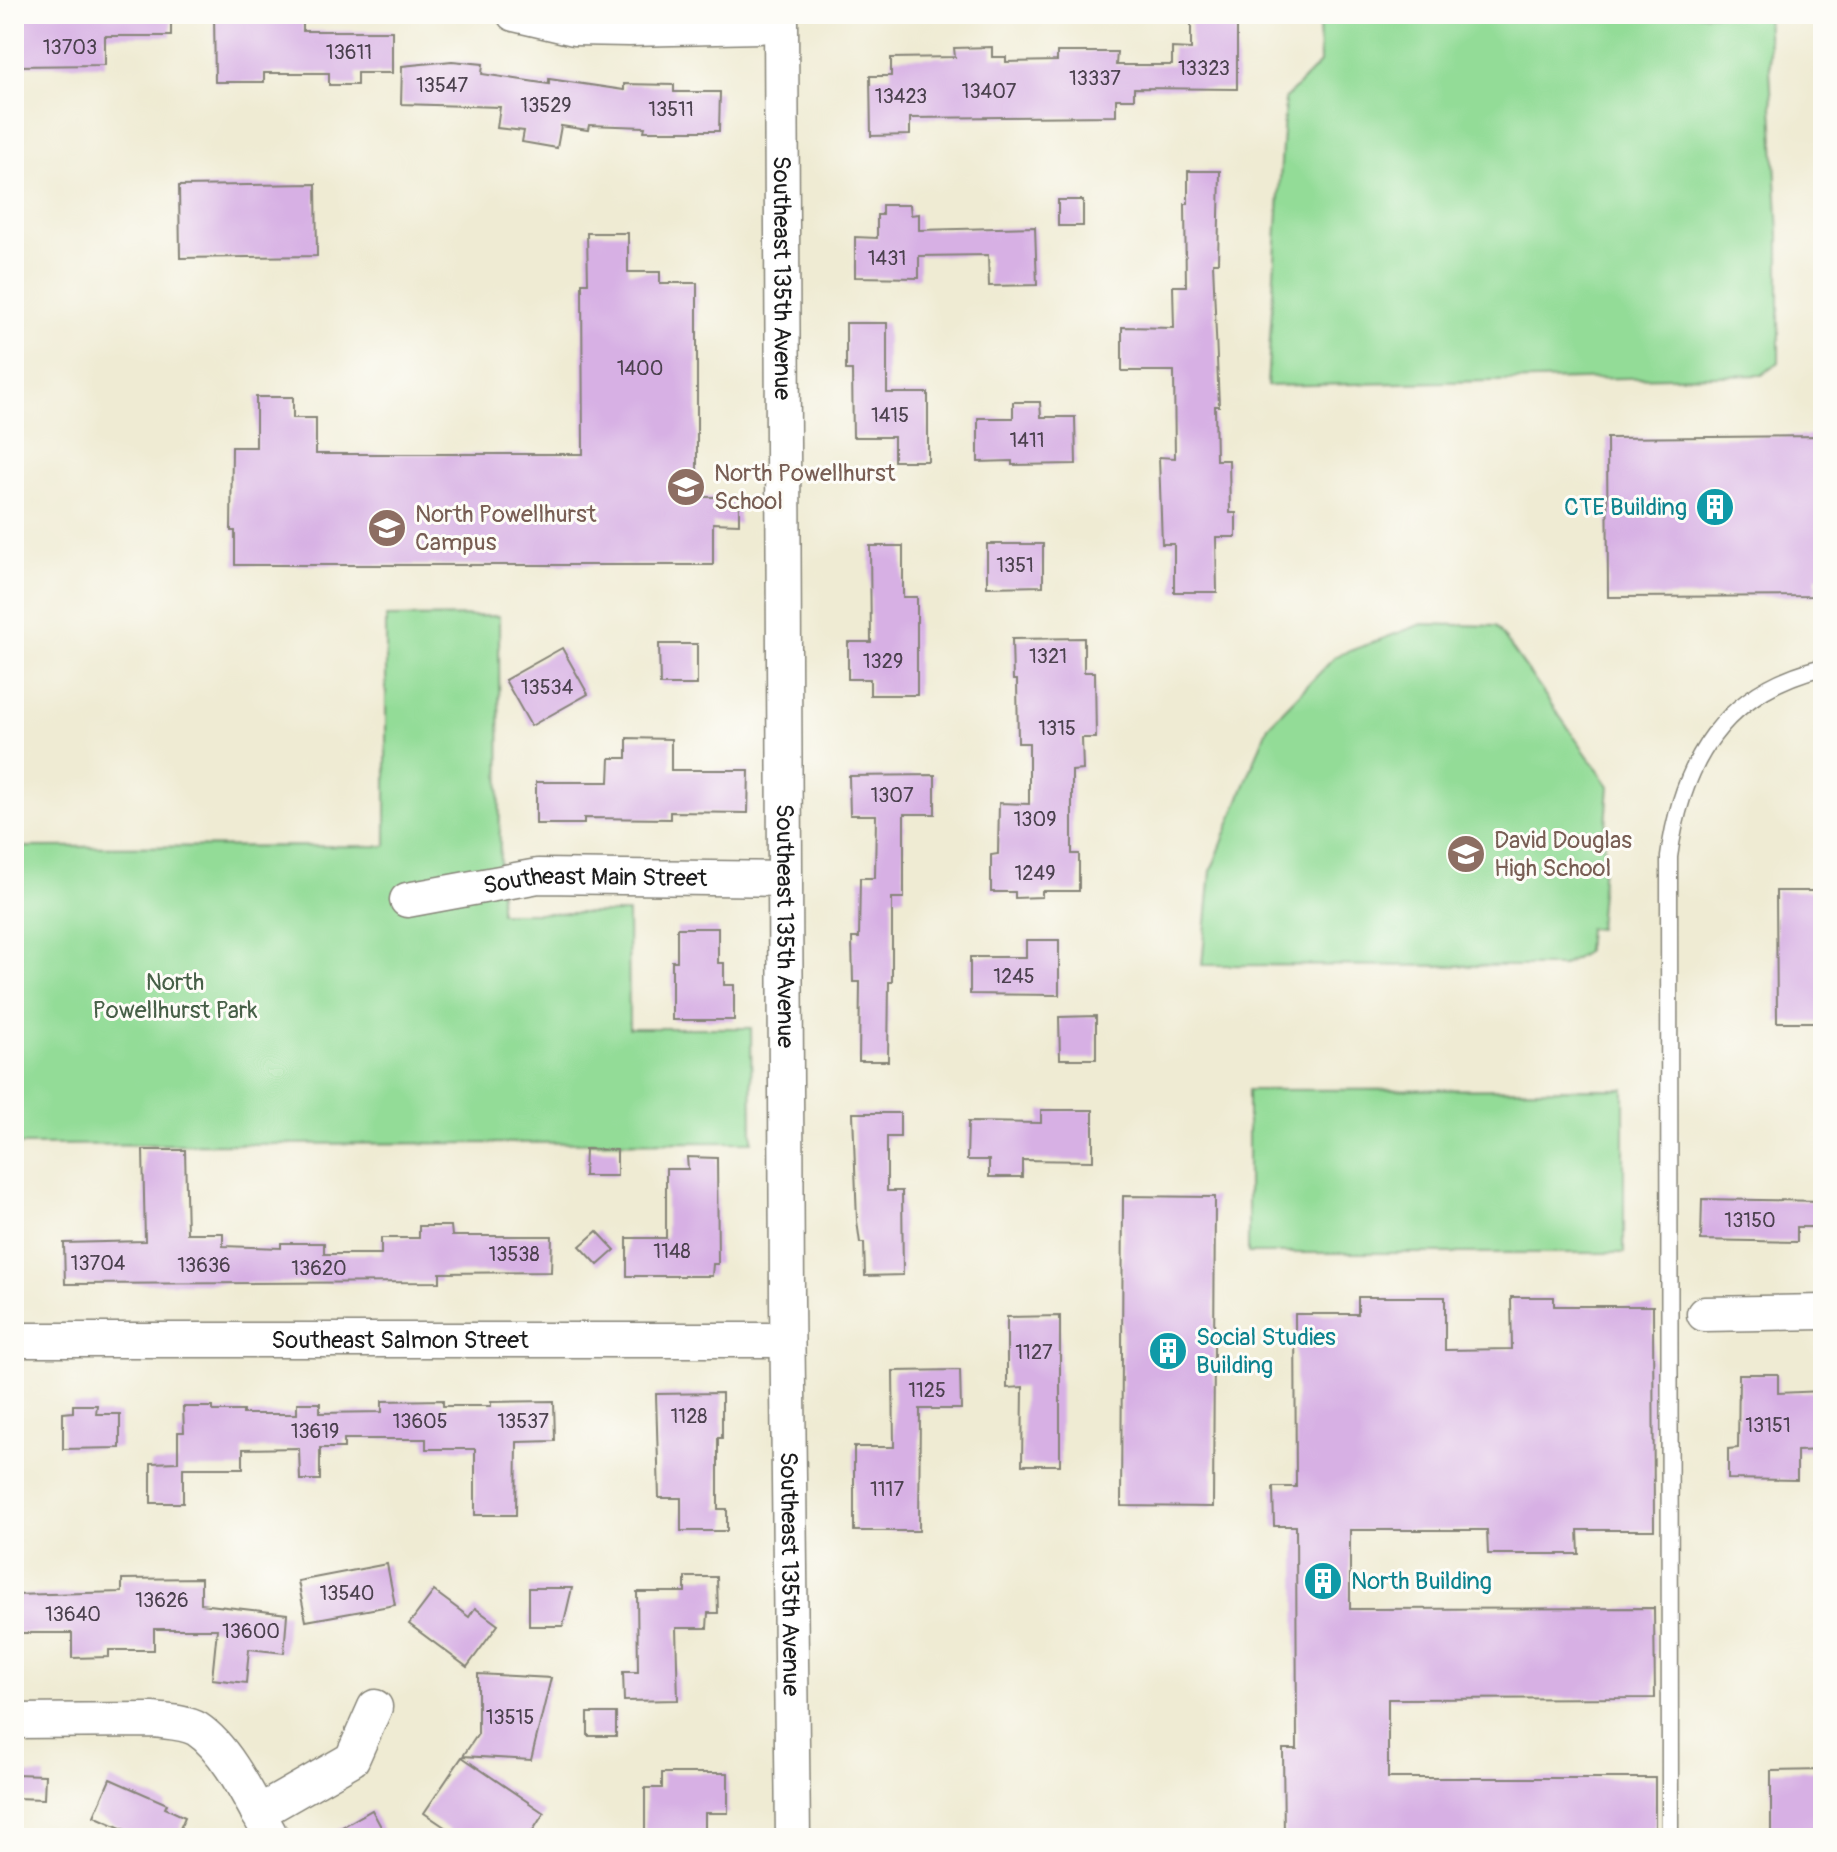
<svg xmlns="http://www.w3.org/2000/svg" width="1837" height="1852" viewBox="0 0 1837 1852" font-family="Pangolin,sans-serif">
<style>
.green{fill:#93dc97;stroke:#587c5a;stroke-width:2}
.building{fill:#d7b0e4}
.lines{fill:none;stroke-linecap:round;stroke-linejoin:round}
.service-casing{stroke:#868478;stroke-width:19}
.minor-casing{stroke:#868478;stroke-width:37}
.service{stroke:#fff;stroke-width:16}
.minor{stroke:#fff;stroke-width:34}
.labels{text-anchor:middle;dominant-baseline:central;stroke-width:6;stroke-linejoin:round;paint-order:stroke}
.number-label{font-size:20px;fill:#4b414e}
.street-label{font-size:24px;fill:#1c1c1c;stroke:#fdfcf7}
.education-label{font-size:24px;fill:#785e54;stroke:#fdfcf7;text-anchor:start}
.culture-label{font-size:24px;fill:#0d838f;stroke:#fdfcf7;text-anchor:start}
.park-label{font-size:24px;fill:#465f47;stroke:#fdfcf7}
</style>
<rect width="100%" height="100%" fill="#fdfcf7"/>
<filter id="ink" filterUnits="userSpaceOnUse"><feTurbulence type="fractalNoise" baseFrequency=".0125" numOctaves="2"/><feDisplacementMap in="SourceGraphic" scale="16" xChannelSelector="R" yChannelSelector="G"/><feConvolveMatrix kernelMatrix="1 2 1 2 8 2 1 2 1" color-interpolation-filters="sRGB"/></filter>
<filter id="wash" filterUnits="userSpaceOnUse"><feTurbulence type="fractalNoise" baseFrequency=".006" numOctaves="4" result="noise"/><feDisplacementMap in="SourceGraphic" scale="32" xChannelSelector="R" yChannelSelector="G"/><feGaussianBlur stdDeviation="1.8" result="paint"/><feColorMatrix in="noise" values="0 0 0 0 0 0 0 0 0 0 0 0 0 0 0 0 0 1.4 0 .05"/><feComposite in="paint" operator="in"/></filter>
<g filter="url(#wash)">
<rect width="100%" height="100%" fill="#efebd3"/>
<g class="green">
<polygon points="1319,14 1767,14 1779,235 1779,362 1762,375 1267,386 1285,99 1320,63"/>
<polygon points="499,616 500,913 628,913 629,1028 751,1028 752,1142 14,1145 14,847 386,846 386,617"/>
<polygon points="1422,624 1496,626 1609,786 1598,929 1588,928 1586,952 1563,966 1202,965 1211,871 1268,726 1336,656"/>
<polygon points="1624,1089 1624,1253 1248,1253 1248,1090"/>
</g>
<g id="blocks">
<g class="building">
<polygon points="14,14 171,14 171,36 105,36 105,65 14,66"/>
<polygon points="214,14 303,14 303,31 392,31 392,73 357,73 357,85 329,85 329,73 264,73 264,82 215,82"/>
<polygon points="1191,14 1237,14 1237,89 1134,88 1134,99 1116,99 1116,116 910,118 910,135 871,136 870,76 891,76 891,58 955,57 954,48 992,47 992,57 1006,57 1006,62 1057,61 1057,52 1117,52 1116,65 1172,65 1172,48 1191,49"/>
<polygon points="452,61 483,64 482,74 549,84 549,79 624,90 624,84 674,85 674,92 720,92 719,131 644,131 645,127 589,125 588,130 561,126 557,148 522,142 524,131 497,128 500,107 401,104 402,66"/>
<polygon points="1188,171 1220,171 1218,263 1213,263 1219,406 1215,406 1216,460 1229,460 1230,513 1236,513 1236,537 1216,537 1217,592 1174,592 1174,544 1162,544 1159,457 1175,458 1174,371 1122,371 1122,327 1174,328 1173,286 1186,286 1185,204 1188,204"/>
<polygon points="316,184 317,256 180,258 179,186"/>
<rect x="1058" y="200" width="25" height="26"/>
<polygon points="882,205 910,205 911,215 919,214 919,230 1035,227 1037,285 989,286 988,255 919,256 919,278 855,277 855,237 877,238 877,215 882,215"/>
<polygon points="587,233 628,233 628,272 660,272 660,283 697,283 697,497 739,497 739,524 713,523 713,565 235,565 235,531 231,531 232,447 256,447 256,397 293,397 293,418 316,418 316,454 583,454 582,283 588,283"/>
<polygon points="846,323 887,323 887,393 928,393 928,461 894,461 894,437 853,437 852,370 846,370"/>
<polygon points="1013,402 1040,402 1041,417 1075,417 1076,464 1012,465 1012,461 978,462 978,418 1013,418"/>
<polygon points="1823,436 1823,577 1816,577 1816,596 1608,597 1607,438"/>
<polygon points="987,544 1043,544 1043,586 987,587"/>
<polygon points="870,546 903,546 903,597 917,597 917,695 870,695 870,679 848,679 848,642 871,642"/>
<polygon points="1084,638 1084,672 1095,672 1096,738 1082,738 1083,770 1072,771 1072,854 1079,854 1079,891 1042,891 1042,897 1015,898 1015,892 991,892 991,855 998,854 999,803 1029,804 1029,743 1018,743 1017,680 1013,680 1012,639"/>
<polygon points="659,644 697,644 697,685 660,685"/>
<polygon points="562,648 588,694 531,726 505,680"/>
<polygon points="627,738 671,739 671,770 749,770 748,813 670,812 670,819 584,818 584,824 536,824 536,782 609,782 610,758 627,758"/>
<polygon points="935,775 935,814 904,814 904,898 892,898 892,982 889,982 888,1061 859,1061 860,982 853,982 852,938 859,938 860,878 875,878 876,815 850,815 849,776"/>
<polygon points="1776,891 1823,891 1823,1022 1777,1022"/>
<polygon points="677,928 718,928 718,963 724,963 724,985 734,985 734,1020 672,1020 672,961 677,961"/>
<polygon points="1026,940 1059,940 1059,995 970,994 970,957 1026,957"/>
<polygon points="1096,1016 1096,1059 1060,1059 1059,1017"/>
<polygon points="1041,1110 1093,1110 1093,1161 1022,1160 1022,1177 989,1177 989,1160 967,1160 968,1122 1041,1123"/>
<polygon points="853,1113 900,1113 900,1137 887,1137 887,1191 902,1191 903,1275 865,1276 864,1243 860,1243 857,1221"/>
<polygon points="585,1149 617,1150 617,1176 584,1176"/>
<polygon points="143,1150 185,1150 187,1233 223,1233 223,1246 281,1248 281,1243 324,1243 324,1254 381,1254 381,1238 419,1238 419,1226 451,1226 452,1236 552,1236 551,1272 440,1273 440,1282 65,1284 64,1243 145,1241"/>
<polygon points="687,1157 717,1158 718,1264 713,1264 712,1276 627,1276 627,1238 666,1238 666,1169 688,1169"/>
<polygon points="1123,1196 1215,1197 1213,1507 1121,1506"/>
<polygon points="1702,1199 1823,1201 1823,1227 1797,1227 1797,1242 1701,1240"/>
<polygon points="597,1231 615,1250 598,1265 580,1246"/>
<polygon points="1358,1297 1445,1297 1445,1350 1512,1349 1511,1297 1554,1297 1554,1306 1653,1306 1654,1530 1578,1530 1579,1554 1488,1554 1487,1530 1350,1530 1350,1609 1654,1608 1655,1698 1388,1699 1388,1778 1655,1778 1655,1838 1284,1838 1283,1749 1297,1749 1296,1526 1274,1526 1273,1487 1296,1487 1295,1314 1358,1314"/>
<polygon points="1060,1316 1060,1465 1022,1465 1023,1387 1007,1388 1007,1317"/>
<polygon points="960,1370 961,1409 920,1409 919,1531 854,1531 854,1447 894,1447 893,1371"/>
<polygon points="1739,1374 1778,1374 1778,1393 1823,1391 1823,1450 1797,1451 1797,1480 1728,1479 1728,1449 1738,1448"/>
<polygon points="722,1393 722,1438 718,1438 718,1509 727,1509 727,1531 681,1531 681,1498 659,1498 656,1394"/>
<polygon points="443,1400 443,1406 491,1406 491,1402 554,1401 555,1441 517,1442 516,1515 475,1515 475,1449 426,1449 426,1439 344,1439 344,1448 320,1448 320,1480 300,1480 299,1448 243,1449 243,1468 183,1468 183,1503 151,1503 151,1463 178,1462 178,1432 184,1432 183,1407 213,1407 213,1411 243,1411 243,1414 297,1414 297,1403 320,1403 320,1413 382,1412 382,1401"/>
<polygon points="73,1405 97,1405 96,1414 120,1414 120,1448 63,1449 63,1413 73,1412"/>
<polygon points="387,1564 395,1605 306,1621 298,1581"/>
<polygon points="685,1577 717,1577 718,1613 708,1613 707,1628 676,1628 678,1700 624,1701 623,1672 638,1672 637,1592 685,1592"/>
<polygon points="201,1578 201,1604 287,1614 284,1653 249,1649 246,1683 212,1679 217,1629 154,1629 154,1650 109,1650 109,1657 72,1658 72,1633 14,1633 14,1595 122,1592 122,1579"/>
<polygon points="529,1588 572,1588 563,1626 529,1626"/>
<polygon points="434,1591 469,1617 475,1608 498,1625 467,1667 409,1624"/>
<polygon points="478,1674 551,1678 531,1760 463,1756 478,1734"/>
<rect x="588" y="1713" width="28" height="23"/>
<polygon points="462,1757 544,1813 528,1838 461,1838 424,1813"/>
<polygon points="1823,1770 1823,1838 1771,1838 1771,1771"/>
<polygon points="662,1773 728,1773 728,1813 705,1813 705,1838 645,1838 645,1788 662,1788"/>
<polygon points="14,1774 45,1775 44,1799 14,1798"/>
<polygon points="110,1779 167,1804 165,1808 185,1817 176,1838 143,1838 94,1816"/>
<polygon points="372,1810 387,1838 323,1838"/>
</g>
</g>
</g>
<g filter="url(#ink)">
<use href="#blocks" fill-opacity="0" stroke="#868478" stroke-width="2"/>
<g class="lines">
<defs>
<path id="service" d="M1670 1838 1669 857C1682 761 1724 691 1823 667"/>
<g id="minor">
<polyline points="514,14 574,28 629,29 760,26 780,14"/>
<path id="s1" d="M781 14 787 1299 793 1838"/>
<path id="s2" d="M407 900 538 876 785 879"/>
<polyline points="1704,1314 1823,1312"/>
<path id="s3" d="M14 1340H787"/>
<path d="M14 1721 154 1720C167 1722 185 1722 197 1729 229 1750 253 1805 272 1838"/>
<polyline points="258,1813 352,1759 375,1707"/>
</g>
</defs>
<use href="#service" class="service-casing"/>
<use href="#minor" class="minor-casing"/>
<use href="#service" class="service"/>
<use href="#minor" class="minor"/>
</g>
</g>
<defs>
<symbol id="school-disc" viewBox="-11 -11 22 22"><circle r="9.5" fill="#8d6e63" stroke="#fdfcf7"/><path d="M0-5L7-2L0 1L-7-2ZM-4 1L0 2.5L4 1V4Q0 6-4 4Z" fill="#fff"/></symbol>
<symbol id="building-disc" viewBox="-11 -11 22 22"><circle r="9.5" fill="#0f9aa8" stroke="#fdfcf7"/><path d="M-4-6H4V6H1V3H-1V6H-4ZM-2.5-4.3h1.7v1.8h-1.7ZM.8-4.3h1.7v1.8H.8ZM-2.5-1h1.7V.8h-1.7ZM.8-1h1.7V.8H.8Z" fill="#fff"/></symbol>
</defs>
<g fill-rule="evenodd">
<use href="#school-disc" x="664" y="465" width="44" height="44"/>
<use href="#building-disc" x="1693" y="485" width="44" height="44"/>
<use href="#school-disc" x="365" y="506" width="44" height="44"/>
<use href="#school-disc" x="1444" y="832" width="44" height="44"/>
<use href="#building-disc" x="1146" y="1329" width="44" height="44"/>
<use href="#building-disc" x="1301" y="1559" width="44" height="44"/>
</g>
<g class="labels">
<g class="number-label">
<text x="70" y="47">13703</text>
<text x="349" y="52">13611</text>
<text x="1204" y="68">13323</text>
<text x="1095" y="78">13337</text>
<text x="442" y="85">13547</text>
<text x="989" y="91">13407</text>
<text x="901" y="96">13423</text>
<text x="546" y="105">13529</text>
<text x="671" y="109">13511</text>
<text x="887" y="258">1431</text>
<text x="640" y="368">1400</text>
<text x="890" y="415">1415</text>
<text x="1027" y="440">1411</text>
<text x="1015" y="565">1351</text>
<text x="1048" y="656">1321</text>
<text x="883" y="661">1329</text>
<text x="547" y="687">13534</text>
<text x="1057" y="728">1315</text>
<text x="892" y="795">1307</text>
<text x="1035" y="819">1309</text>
<text x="1035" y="873">1249</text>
<text x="1014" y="976">1245</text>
<text x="1750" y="1220">13150</text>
<text x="672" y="1251">1148</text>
<text x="514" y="1254">13538</text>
<text x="98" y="1263">13704</text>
<text x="204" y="1265">13636</text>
<text x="319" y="1268">13620</text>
<text x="1034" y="1352">1127</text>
<text x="927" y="1390">1125</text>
<text x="689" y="1416">1128</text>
<text x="420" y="1421">13605</text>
<text x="523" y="1421">13537</text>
<text x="1768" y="1425">13151</text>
<text x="315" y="1431">13619</text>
<text x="887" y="1489">1117</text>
<text x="347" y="1593">13540</text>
<text x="162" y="1600">13626</text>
<text x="73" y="1614">13640</text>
<text x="251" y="1631">13600</text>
<text x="510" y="1717">13515</text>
</g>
<g class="street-label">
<text stroke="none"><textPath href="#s1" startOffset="264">Southeast 135th Avenue</textPath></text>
<text stroke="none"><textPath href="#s2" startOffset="190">Southeast Main Street</textPath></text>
<text stroke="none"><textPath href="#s1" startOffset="912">Southeast 135th Avenue</textPath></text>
<text stroke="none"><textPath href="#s3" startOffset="386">Southeast Salmon Street</textPath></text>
<text stroke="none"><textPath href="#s1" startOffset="1560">Southeast 135th Avenue</textPath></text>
</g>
<g class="education-label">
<text x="714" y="473">North Powellhurst<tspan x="714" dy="28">School</tspan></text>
<text x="415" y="514">North Powellhurst<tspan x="415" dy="28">Campus</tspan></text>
<text x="1494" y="840">David Douglas<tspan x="1494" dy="28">High School</tspan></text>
</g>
<g class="culture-label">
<text x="1687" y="507" text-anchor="end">CTE Building</text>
<text x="1196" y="1337">Social Studies<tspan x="1196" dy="28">Building</tspan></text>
<text x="1351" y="1581">North Building</text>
</g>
<g class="park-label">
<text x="175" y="982">North<tspan x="175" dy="28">Powellhurst Park</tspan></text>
</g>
</g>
<rect width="1837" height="1852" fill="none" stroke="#fdfcf7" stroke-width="48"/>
</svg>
